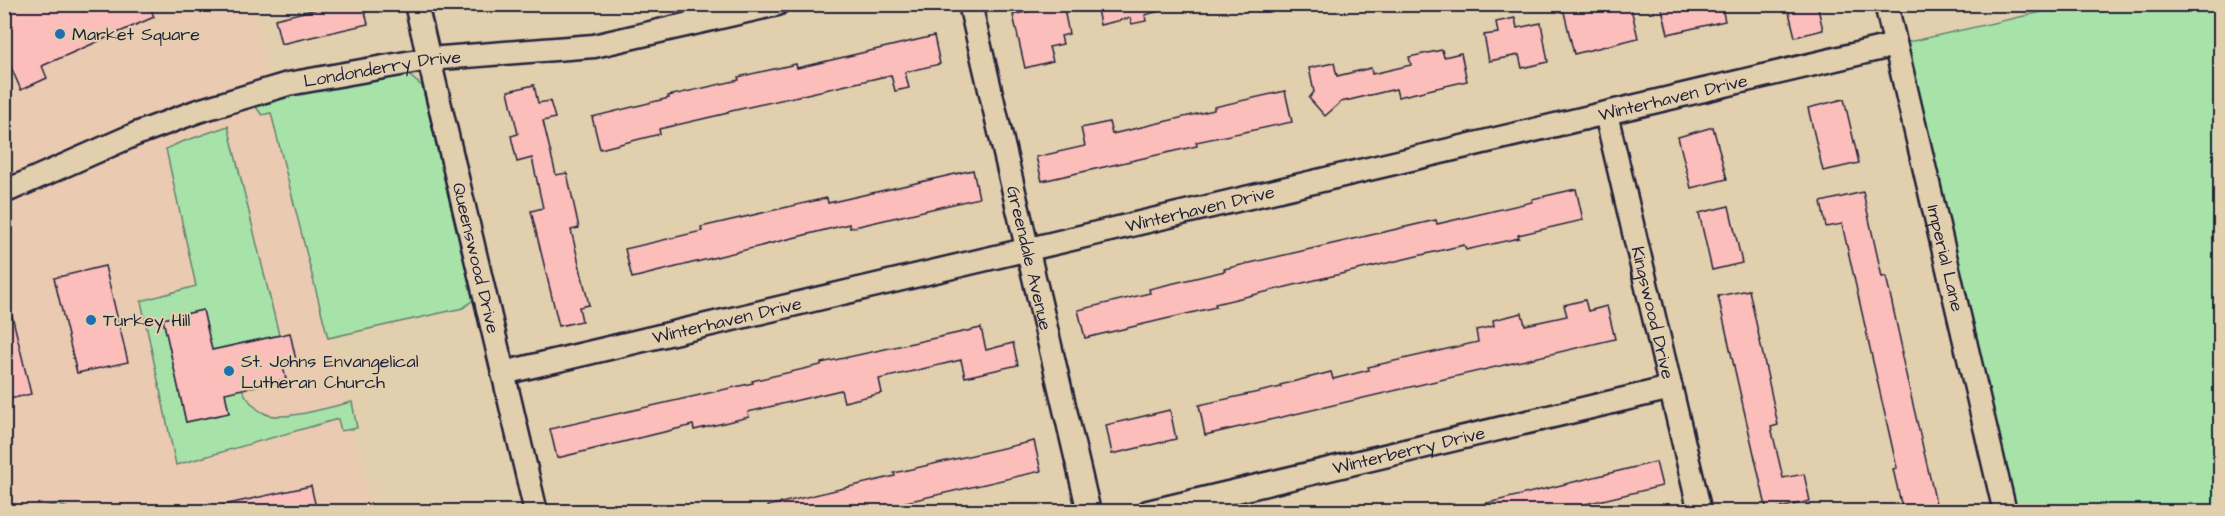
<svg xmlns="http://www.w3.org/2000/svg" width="2225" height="516" viewBox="0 0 2225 516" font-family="'Architects Daughter',sans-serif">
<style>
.built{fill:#eacab1}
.green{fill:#a7e3a9;stroke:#648272;stroke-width:1.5}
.building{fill:#fbbebb;stroke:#22223b;stroke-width:1.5}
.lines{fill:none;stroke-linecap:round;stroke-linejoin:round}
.minor-casing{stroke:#22223b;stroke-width:27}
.minor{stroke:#e2cfad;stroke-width:22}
.poi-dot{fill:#1f6fb2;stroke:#e2cfad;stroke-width:2}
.labels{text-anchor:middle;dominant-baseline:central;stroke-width:4.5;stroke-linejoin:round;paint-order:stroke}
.poi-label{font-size:18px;fill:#22223b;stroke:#e2cfad;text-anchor:start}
.street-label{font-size:18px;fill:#22223b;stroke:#e2cfad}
</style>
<rect width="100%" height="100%" fill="#e2cfad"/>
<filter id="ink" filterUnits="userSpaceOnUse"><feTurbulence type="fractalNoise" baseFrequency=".0167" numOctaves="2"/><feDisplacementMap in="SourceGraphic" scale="12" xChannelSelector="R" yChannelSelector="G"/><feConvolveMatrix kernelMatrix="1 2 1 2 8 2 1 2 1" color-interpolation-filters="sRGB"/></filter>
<g filter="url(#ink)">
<polygon class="built" points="4,5 252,5 372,511 5,511"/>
<g class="green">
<polygon points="2073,5 2220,5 2220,511 2005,511 1895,45"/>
<path d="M406 73 422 86 473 300 463 308 328 338 271 113 262 115 256 107C299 87 359 81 406 73Z"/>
<path d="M228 126 279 335 212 350 203 310 163 319 186 422 229 413 225 393 242 389C246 398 255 409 264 413 280 423 333 406 352 402L357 428 341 431 338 419 176 465 141 301 196 286 166 149 179 143Z"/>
<polygon points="58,504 67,508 66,511 27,511"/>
</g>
<g class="building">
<polygon points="4,4 149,4 154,17 42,66 47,78 21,90 4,51"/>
<polygon points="337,4 363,4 368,24 281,44 275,19"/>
<polygon points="1058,4 1063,4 1069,34 1061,36 1063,44 1049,47 1053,61 1025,68 1013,15"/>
<polygon points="1096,4 1162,4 1163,10 1145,15 1146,21 1132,24 1130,18 1100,25"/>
<polygon points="1576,4 1630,4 1638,38 1574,54 1563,8"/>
<polygon points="1661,4 1721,4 1725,21 1668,34"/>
<polygon points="1787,4 1817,4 1823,30 1795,37"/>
<polygon points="1515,18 1517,28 1541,23 1548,62 1522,68 1519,55 1489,61 1484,35 1498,33 1496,22"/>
<polygon points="934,36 940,64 905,72 909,88 895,91 891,75 727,112 728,113 659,129 660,134 600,149 592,117 669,98 668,96 739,80 738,77 796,64 797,68"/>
<polygon points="1442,50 1444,57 1461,53 1467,81 1398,97 1396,89 1341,102 1325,116 1309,98 1314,92 1309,68 1334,63 1337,76 1371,68 1372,74 1411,65 1409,57"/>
<polygon points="534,85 538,103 550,101 555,118 543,121 556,175 567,173 579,228 571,230 589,305 579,307 582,321 559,326 531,211 543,208 532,158 517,162 511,136 518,134 508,91"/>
<polygon points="1285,91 1292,122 1196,142 1197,146 1042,181 1036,157 1085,146 1081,128 1109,122 1112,134 1214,110 1214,107"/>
<polygon points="1844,99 1859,163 1823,171 1808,108"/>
<polygon points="1713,127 1727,179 1691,188 1678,137"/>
<polygon points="973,170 979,198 850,228 849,224 632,278 625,249 702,231 701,227 827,198 828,203"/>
<polygon points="1576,189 1583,220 1518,235 1519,238 1466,250 1464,245 1311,281 1215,304 1216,307 1085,338 1078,310 1150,293 1149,289 1225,271 1224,269 1436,220 1437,224 1532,202 1532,199"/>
<polygon points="1863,192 1882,277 1886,276 1903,353 1901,353 1938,512 1903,512 1893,469 1897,468 1842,224 1826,227 1821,202"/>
<polygon points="1729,206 1742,263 1712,270 1699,213"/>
<polygon points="105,266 128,362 77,373 54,278"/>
<polygon points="1749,290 1778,425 1771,427 1783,478 1804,474 1810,501 1767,511 1718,296"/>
<polygon points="1585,300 1588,311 1607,306 1615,339 1205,435 1199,405 1281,387 1280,385 1331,372 1333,379 1369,370 1368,367 1478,342 1476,330 1494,326 1493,320 1522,313 1525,325 1567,316 1564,305"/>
<polygon points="10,307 31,394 9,399 4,379 4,308"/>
<polygon points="203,310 212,350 290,333 296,360 282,363 286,379 225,393 229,413 186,422 163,319"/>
<polygon points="981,328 986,350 1013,343 1018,365 965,377 961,360 879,379 882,393 844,402 841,390 748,412 749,417 694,430 693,425 557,458 550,429 753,383 752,381 821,365 821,363"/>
<polygon points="1170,410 1176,439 1112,454 1106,425"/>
<polygon points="1034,441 1041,471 884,507 885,512 768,512 768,506 895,476 894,473"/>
<polygon points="1656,462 1662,486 1577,506 1578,512 1476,512 1475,506"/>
<polygon points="311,486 317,512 223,512 223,505"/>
</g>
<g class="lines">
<defs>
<g id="minor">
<path id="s1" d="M416 4 536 512"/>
<path id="s2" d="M970 4 1089 512"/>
<path id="s3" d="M1886 4 2005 512"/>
<path id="s4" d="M1606 114 1700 512"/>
<path id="s5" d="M4 192 136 134 198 111 288 84 429 59 594 46 777 4"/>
<path id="s6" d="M503 373 1895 45"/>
<path id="s7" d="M1148 512 1671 388"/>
</g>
</defs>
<use href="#minor" class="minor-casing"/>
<use href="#minor" class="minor"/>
</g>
</g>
<g class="poi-dot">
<circle cx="60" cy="34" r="6"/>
<circle cx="91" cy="320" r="6"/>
<circle cx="229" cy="371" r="6"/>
</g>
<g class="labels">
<g class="poi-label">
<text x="72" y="34">Market Square</text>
<text x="103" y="320">Turkey Hill</text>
<text x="241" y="361">St. Johns Envangelical<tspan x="241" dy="21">Lutheran Church</tspan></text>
</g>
<g class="street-label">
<text stroke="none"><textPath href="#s5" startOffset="400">Londonderry Drive</textPath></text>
<text stroke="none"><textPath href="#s6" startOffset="1202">Winterhaven Drive</textPath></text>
<text stroke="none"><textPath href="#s6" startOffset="716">Winterhaven Drive</textPath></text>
<text stroke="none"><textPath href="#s1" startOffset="261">Queenswood Drive</textPath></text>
<text stroke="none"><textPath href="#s2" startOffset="261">Greendale Avenue</textPath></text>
<text stroke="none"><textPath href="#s3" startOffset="261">Imperial Lane</textPath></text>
<text stroke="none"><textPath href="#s4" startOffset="204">Kingswood Drive</textPath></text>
<text stroke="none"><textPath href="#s6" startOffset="230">Winterhaven Drive</textPath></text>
<text stroke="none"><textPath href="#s7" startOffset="268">Winterberry Drive</textPath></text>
</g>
</g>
<rect width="2225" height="516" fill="none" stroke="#e2cfad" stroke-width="24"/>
<rect x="12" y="12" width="2201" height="492" fill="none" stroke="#22223b" stroke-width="2" filter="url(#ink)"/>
</svg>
